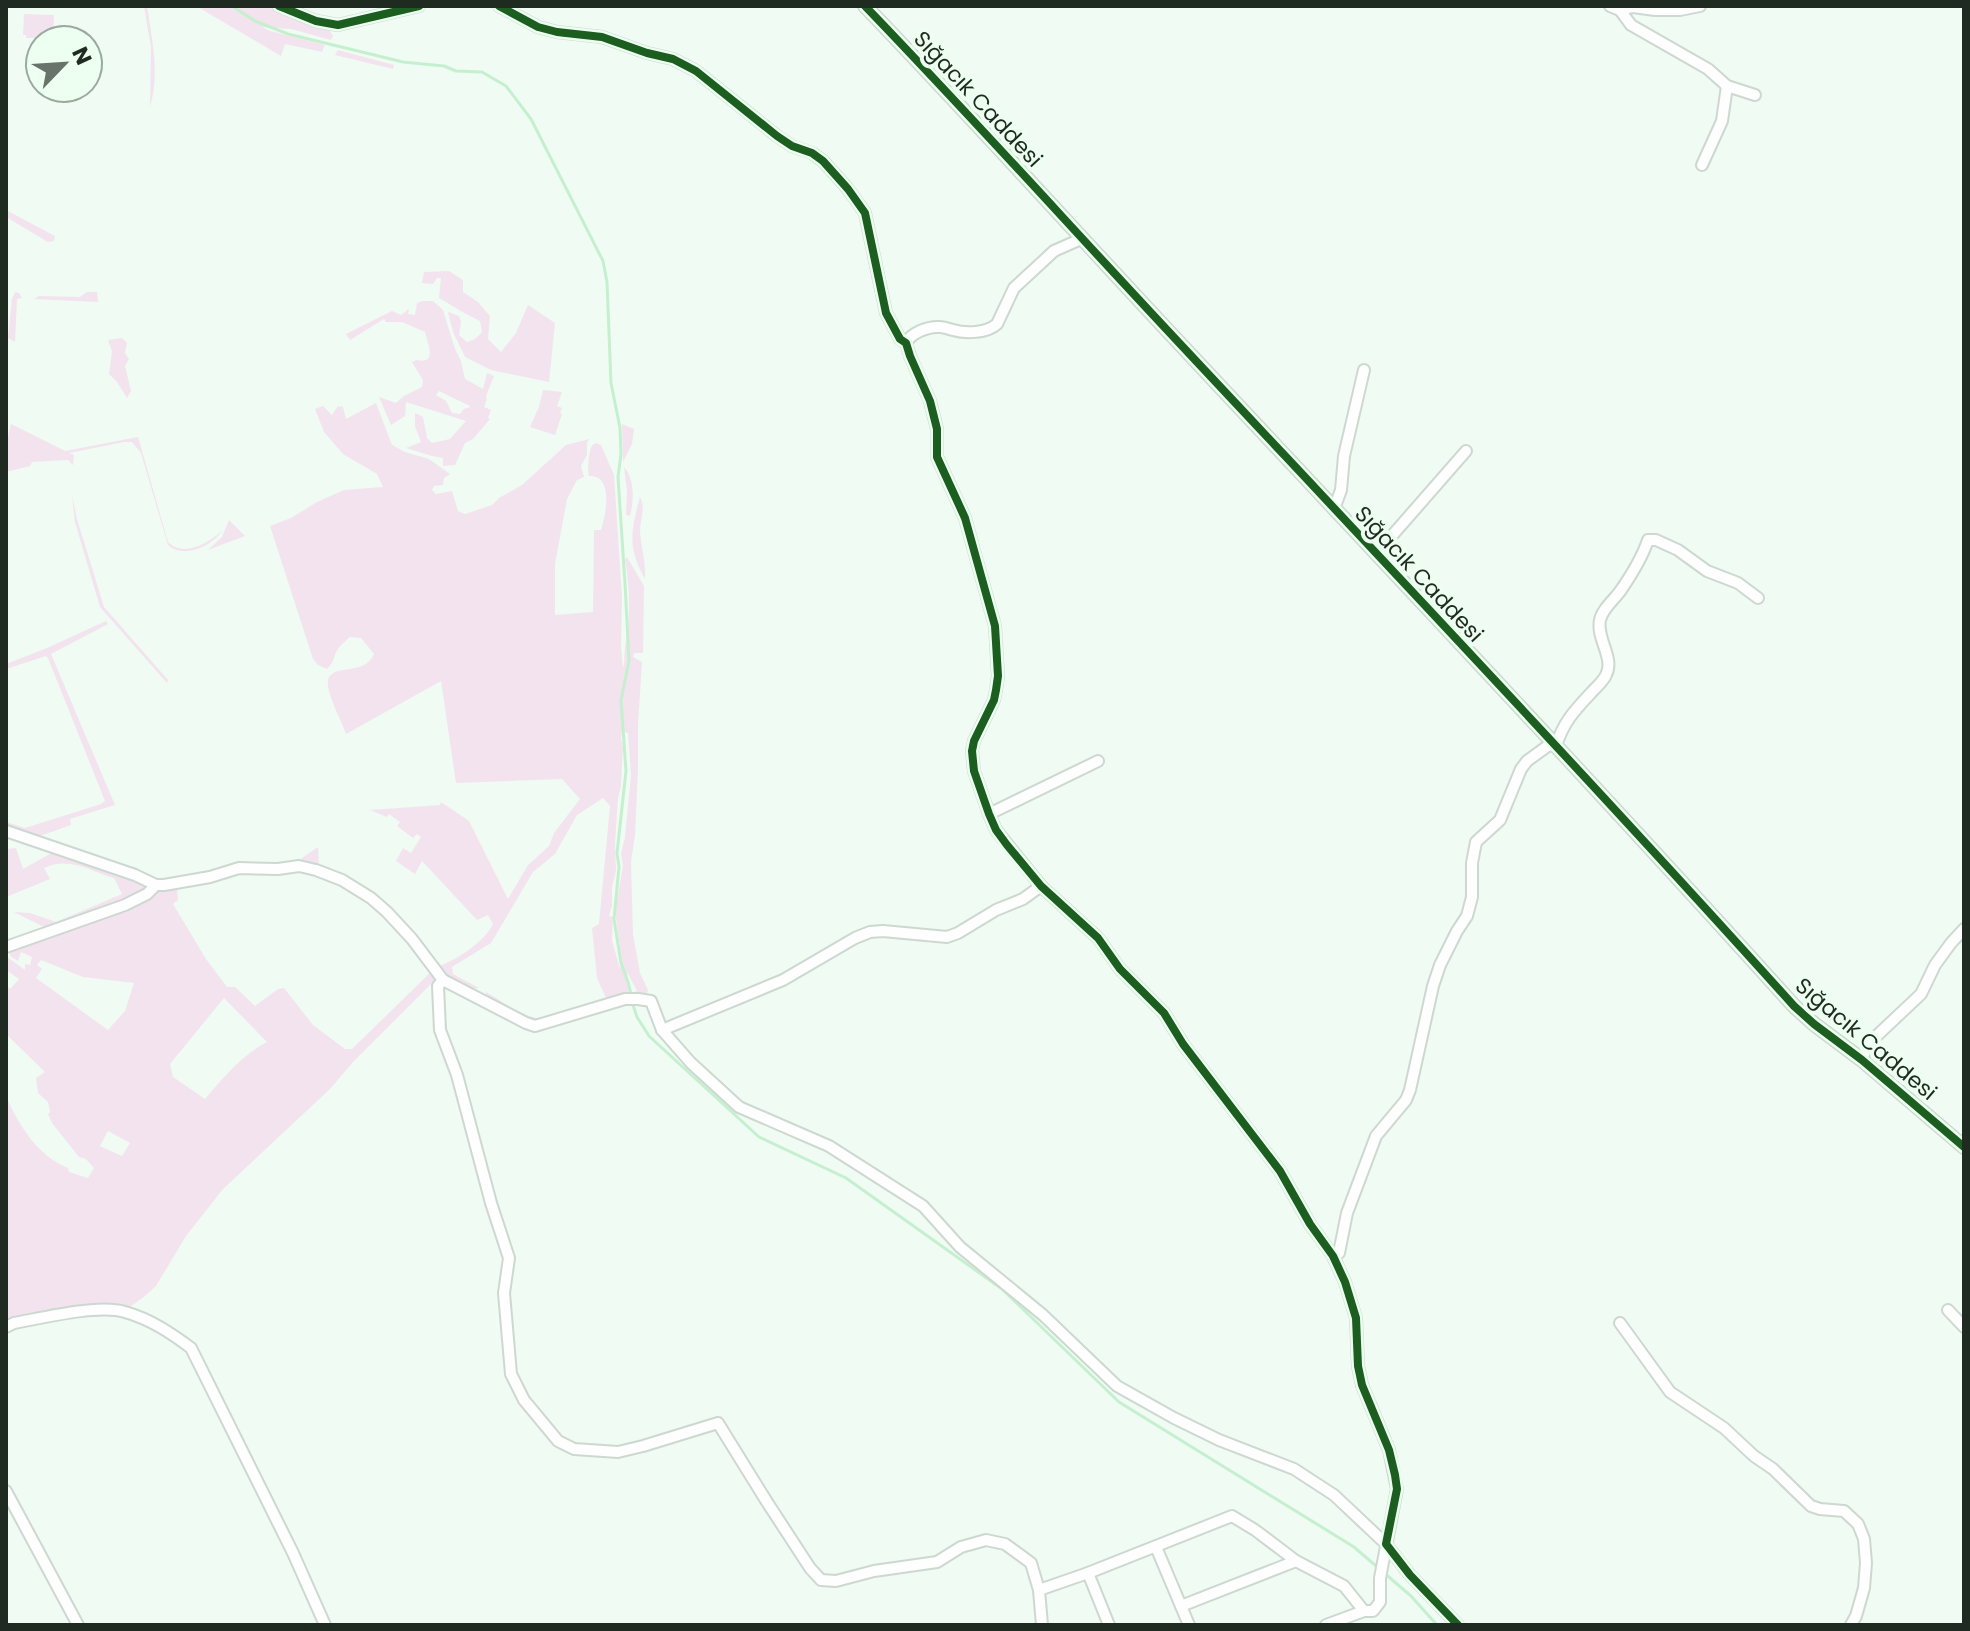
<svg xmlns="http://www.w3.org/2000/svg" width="1970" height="1631" viewBox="0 0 1970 1631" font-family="Poppins,sans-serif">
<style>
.green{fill:#f3e3ee;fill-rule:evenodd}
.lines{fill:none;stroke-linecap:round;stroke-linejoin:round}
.stream{stroke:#c5f0cf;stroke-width:3}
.minor-casing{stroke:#cdd8d0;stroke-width:14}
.major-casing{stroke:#cdd8d0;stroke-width:16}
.minor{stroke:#fdfefd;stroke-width:10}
.major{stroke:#fdfefd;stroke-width:12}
.cycleway-casing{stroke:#ecfff0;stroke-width:13}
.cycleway{stroke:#1b5e20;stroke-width:8}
.labels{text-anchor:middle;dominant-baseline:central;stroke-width:8;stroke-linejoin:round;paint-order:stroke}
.street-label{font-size:22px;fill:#1f2a21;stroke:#ecfff0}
</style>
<rect width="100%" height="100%" fill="#f0fbf3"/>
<g class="green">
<path d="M144 6H147C152 39 160 75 150 107L151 48Z"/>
<polygon points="196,6 268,6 330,31 333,36 331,40 291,29 262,27 270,31 325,45 322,52 285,44 281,56"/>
<polygon points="24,14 54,15 53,35 47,38 26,38 26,35 23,35"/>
<polygon points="338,50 394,65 393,69 335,55"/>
<polygon points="6,210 55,236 54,241 48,242 6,217"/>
<path d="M449 271 463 280V292L478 302 490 316 488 339 501 352 516 333 528 305 555 323 549 382 491 370 465 357 453 332 448 312 459 316 461 322 459 335 467 342 475 339 482 332 480 321C465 314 453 306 439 298L441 278H437L433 284 422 283 424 272Z"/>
<polygon points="15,292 19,293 22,298 17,299 15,342 8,338 12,299"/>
<polygon points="87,292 97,292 98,302 34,299 39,296 80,297"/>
<path d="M422 301H433L443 310 455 349 461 361 465 379 483 389 487 373 494 376 486 396 487 399 484 407 491 410 488 418 490 419 473 439 465 443 455 465 443 466V458L432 456 406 448 421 442 415 426V413L423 417 427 438 432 443 450 439 466 421 406 402 405 416 391 425 379 397 396 403 404 396 422 387 423 380 412 362 416 360C438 365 428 344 425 332L402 322H386L384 319 350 340 346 334 392 311 401 315 409 309 408 314 415 315 417 303ZM439 391 470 406V407L464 409 460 414 452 413 446 401 436 395Z"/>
<polygon points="122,338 127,343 125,353 129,359 125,366 131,391 127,398 117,382 109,374 112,351 108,340"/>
<polygon points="543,390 562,392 557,406 562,408 560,413 562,414 555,435 530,427 539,407"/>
<path d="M376 403 392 445 405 452 429 459 450 474 444 478 443 485 434 486 432 490 436 494 452 491 458 511 465 514 492 505 499 498 522 485 566 445 589 439 587 443V455L581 466 584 477 577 480 567 499 555 564V615L593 612 594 530H601C606 514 614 475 589 476 587 471 589 449 592 446 593 444 595 444 596 443L601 445 614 475 622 598 621 647 623 668C625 662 624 656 625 649 625 643 627 636 628 630 630 607 629 581 625 559L627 557 644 586 643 653H634L633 657 642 662 638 725V770L635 835 631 862 633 934 640 973 648 990 647 994 638 995 631 993 637 991 627 972 629 994 541 1022 524 1019 486 996V992C500 1000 516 1012 532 1017 550 1023 589 1006 606 998L597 978 592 928 599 924 610 806 603 798 577 815 555 854 533 872 491 943 452 967 453 974 479 988 469 989 442 976 388 910 300 863 302 858 318 847 319 867 341 874 381 898 439 966C457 960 485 941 493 924L488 915 477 920 422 861 415 874 396 861 403 848 411 853 421 837 417 834 413 838 397 826 400 822 389 814 387 817 370 810 440 805 441 802 469 821 508 899 528 865 549 846 554 833 580 799 562 779 456 783 441 681 346 734C341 720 330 700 328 686 325 660 364 679 374 654L361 638 350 637C346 641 341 644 338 649 332 658 336 660 327 669L318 665 313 659 270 526 291 518 317 502 344 490 383 487 377 474 343 454 324 432 315 409 323 406 332 415 338 406 343 407 346 419ZM622 731 628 733 631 775 625 837 621 854 623 866 615 911 623 969 619 966 612 940 613 917 609 916 612 906V887L616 871 615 844 618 798 621 786 623 747 621 739Z"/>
<path d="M11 424 65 451 138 437 168 542C184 558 208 543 222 531 211 547 183 559 168 545L141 453 132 442H124L69 453 74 455 73 465 68 460 32 462 30 466 6 472V446Z"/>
<polygon points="622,424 634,429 632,444 623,462"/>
<path d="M624 467C635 479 634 501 630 516L626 515 627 492Z"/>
<polygon points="72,495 77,519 104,607 168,680 167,683 100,607 75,522"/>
<path d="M640 497C646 508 640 519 640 531 641 547 646 562 645 579 627 547 631 531 640 497Z"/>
<polygon points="229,520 245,536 208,550 222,537"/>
<polygon points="106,621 108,624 51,654 115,805 70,819 71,825 40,836 6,826 6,822 25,828 101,804 105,801 48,658 46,656 6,669 6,664 47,648"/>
<path d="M16 848 23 869 57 850 135 879 144 884 145 889 144 892 35 934 16 940 44 927 14 912 30 913 56 922 122 894 114 878C89 871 70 856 44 868L50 879 6 897V849Z"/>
<path d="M177 887 178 900 173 904 206 959 227 987H235L255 1006 278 989 284 988 313 1025 345 1049H352L432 971 436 979 353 1062 330 1089 223 1189 186 1236 156 1286 145 1296 127 1309 54 1313 22 1316 6 1321V1096C19 1126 38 1156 68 1168L69 1172 88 1178 94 1168 86 1159 79 1157 52 1123 48 1114 50 1112 48 1102 38 1093 36 1078 45 1072 6 1034V1006L8 1003 6 1002V989L8 987 10 989 19 979 6 970V956L25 970V964L30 965 32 957 21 952 18 961 10 956V951L156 891ZM41 960 83 977 134 983 125 1011 108 1030 36 978 42 969 37 965ZM224 998 267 1042C242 1055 224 1077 205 1099L173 1077 170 1064ZM108 1131 130 1143 122 1156 100 1146Z"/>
</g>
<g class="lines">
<g class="stream">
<polyline points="232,6 255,21 288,34 403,62 444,66 456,71 482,72 506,86 531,119 603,261 607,282 611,383 620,428 621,454 618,477 625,583 629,661 621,700 626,771 617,853 619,867 614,919 621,963 628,982 631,994"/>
<polyline points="632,1002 637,1017 649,1036 759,1137 846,1178 1002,1289 1119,1402 1354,1547 1411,1596 1437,1625"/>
</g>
<defs>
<g id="minor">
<polyline points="279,6 316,21 338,25 419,6"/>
<polyline points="499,6 538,27 557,32 602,37 647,53 673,59 696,71 777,136 792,146 812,153 823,161 848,189 865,213 886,313 900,339 906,343 910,356 930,401 937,429 937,457 965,518 995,626 998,676 996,690 994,700 974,741 972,751 974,771 989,814 996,830 1041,886 1098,938 1120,969 1164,1013 1183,1044 1280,1171 1310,1224 1333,1256 1345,1282 1356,1318 1358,1366 1362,1385 1389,1450 1397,1489 1380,1578 1380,1602 1373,1611 1364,1611 1326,1625"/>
<polyline points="1610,6 1620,10 1633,7 1655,10 1680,10 1700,6"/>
<polyline points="1620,10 1631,25 1708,69 1727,86 1755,95"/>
<polyline points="1702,165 1722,121 1727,86"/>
<path d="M906 343C911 333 928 326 940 327 944 327 949 329 953 330 966 334 987 333 997 324L1014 288 1054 251 1081 239"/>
<polyline points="1334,509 1341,490 1344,456 1364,370"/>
<polyline points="1376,554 1466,451"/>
<polyline points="989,814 1098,761"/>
<polyline points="6,831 135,875 156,885 164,885 210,877 239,868 278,869 299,866 316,870 342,880 371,898 387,912 412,939 443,980 526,1023 535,1026 625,999 638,999 651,1001 662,1030 691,1063 739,1107 829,1146 923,1206 960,1247 1043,1315 1117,1386 1174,1418 1219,1440 1294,1469 1334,1495 1386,1544 1410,1575 1458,1625"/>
<polyline points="6,947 125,905 147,894 156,885"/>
<polyline points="443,980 438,986 440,1030 457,1075 491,1203 509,1258 504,1293 511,1374 524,1400 558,1441 574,1449 618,1452 643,1446 718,1423 767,1502 810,1568 821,1580 836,1581 874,1571 937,1562 961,1547 986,1540 1005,1544 1031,1563 1039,1590 1042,1625"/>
<polyline points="662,1030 783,980 855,938 870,932 883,931 947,937 958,933 996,910 1023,899 1041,886"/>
<polyline points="1862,1060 1868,1044 1921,994 1935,965 1951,943 1964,929"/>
<path d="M1333 1256 1339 1253 1347 1213 1376 1136 1406 1100 1410 1090 1433 986 1440 965 1457 931 1467 916 1472 897V863L1476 842 1500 820 1521 769 1527 761 1549 745 1556 746C1563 723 1574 711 1590 694 1595 688 1603 682 1606 675 1615 658 1596 639 1600 620 1602 609 1615 599 1621 590 1632 574 1642 558 1648 540H1656L1678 550 1707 571 1738 583 1758 598"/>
<polyline points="1948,1310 1964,1327"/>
<polyline points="1620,1323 1670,1392 1724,1428 1754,1456 1773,1469 1811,1506 1820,1509 1844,1511 1858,1524 1864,1539 1866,1563 1864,1588 1856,1616 1851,1625"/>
<path d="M6 1327 14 1323C42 1318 98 1304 125 1312 150 1319 171 1333 191 1348L293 1553 325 1625"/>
<polyline points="6,1491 78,1625"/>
<polyline points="1156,1547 1189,1625"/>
<polyline points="1088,1573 1109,1625"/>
<polyline points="1039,1590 1088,1573 1232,1516 1255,1530 1296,1561 1344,1586 1364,1611"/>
<polyline points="1181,1606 1296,1561"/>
</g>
<path id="major" d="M865 6C973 118 1077 234 1183 347 1388 566 1594 784 1794 1006L1814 1024 1862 1060 1964 1147"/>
</defs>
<use href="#minor" class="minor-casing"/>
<use href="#major" class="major-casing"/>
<use href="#minor" class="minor"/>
<use href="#major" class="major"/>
<defs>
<g id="cycleway">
<polyline points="279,6 316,21 338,25 419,6"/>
<polyline points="499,6 538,27 557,32 602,37 647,53 673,59 696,71 777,136 792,146 812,153 823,161 848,189 865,213 886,313 900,339 906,343 910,356 930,401 937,429 937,457 965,518 995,626 998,676 996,690 994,700 974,741 972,751 974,771 989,814 996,830 1007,845 1041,886 1098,938 1120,969 1164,1013 1183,1044 1280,1171 1310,1224 1333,1256 1345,1282 1356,1318 1358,1366 1362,1385 1389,1450 1395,1475 1397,1489 1386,1544 1410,1575 1458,1625"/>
<path d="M865 6C973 118 1077 234 1183 347 1388 566 1594 784 1794 1006L1814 1024 1862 1060 1964 1147"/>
</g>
</defs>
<use href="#cycleway" class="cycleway-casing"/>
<use href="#cycleway" class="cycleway"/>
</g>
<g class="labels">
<g class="street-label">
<text transform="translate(978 99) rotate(47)">Sığacık Caddesi</text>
<text transform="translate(1419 574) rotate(47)">Sığacık Caddesi</text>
<text transform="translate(1866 1039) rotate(40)">Sığacık Caddesi</text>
</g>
</g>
<rect width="1970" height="1631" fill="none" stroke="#1f2a21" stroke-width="16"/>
<g transform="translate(64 64) rotate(65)"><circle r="38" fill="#ecfff0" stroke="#9aaa9d" stroke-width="2"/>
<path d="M0-6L14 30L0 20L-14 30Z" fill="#68736a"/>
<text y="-12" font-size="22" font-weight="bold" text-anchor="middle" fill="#1f2a21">N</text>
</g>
</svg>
